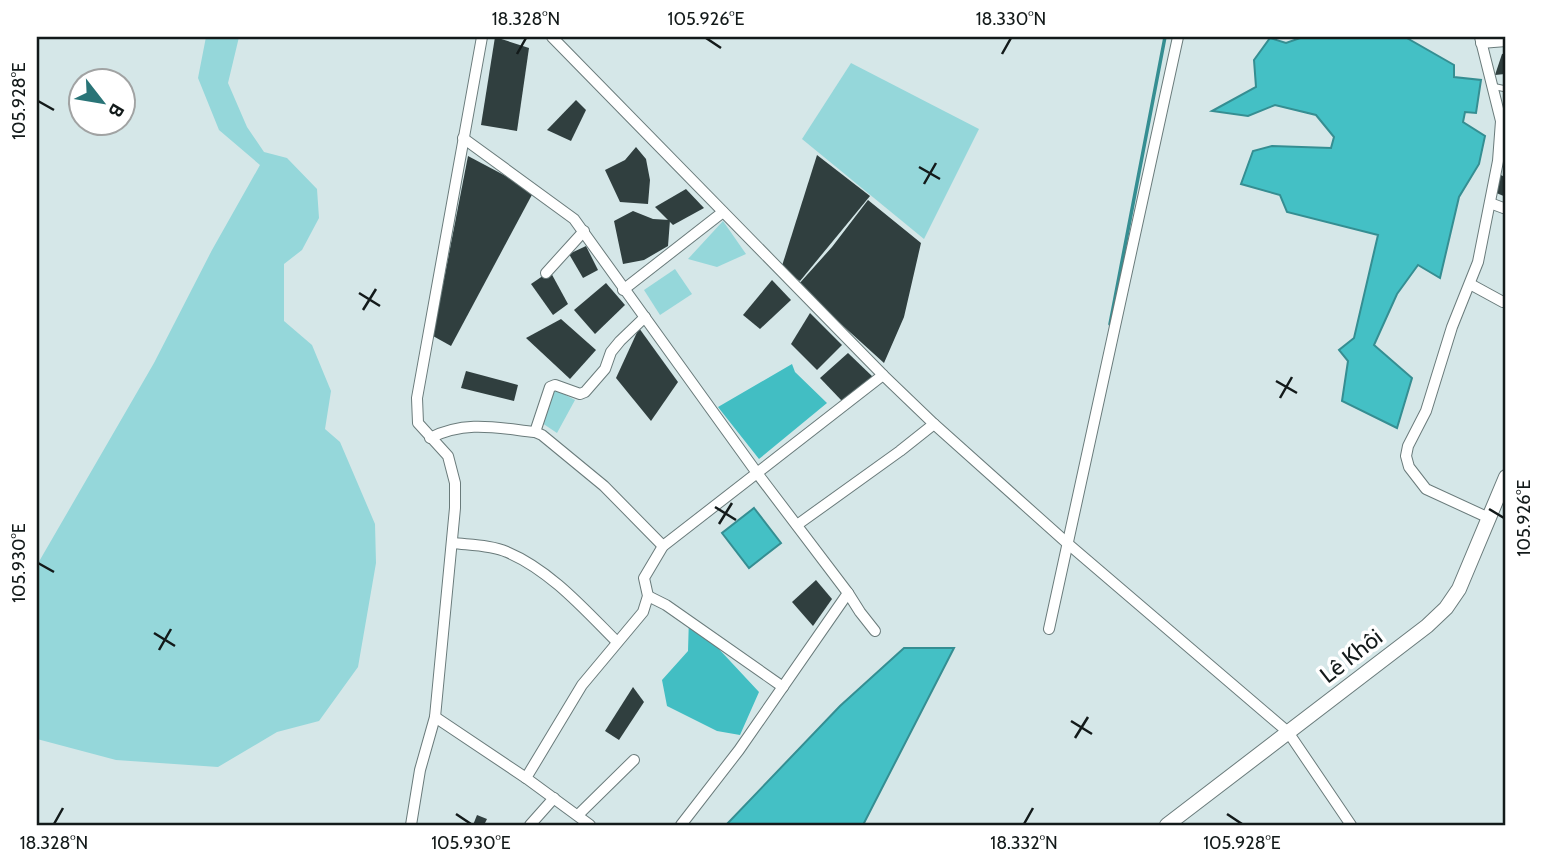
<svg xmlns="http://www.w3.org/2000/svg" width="1543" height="862" viewBox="0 0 1543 862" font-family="Cabin,sans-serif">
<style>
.green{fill:#95d7da}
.forest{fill:#42bec3}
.water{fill:#44c0c5;stroke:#358e92;stroke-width:2}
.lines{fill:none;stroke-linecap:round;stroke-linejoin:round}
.stream{stroke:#358e92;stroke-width:3.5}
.building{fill:#303f3f}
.lane-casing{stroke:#6a7b7b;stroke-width:7}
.street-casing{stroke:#6a7b7b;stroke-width:12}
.secondary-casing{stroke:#6a7b7b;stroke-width:16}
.lane{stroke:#fff;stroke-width:5}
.street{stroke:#fff;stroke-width:10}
.secondary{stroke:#fff;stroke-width:14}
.ticks{fill:none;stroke:#131a1a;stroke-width:2.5}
.labels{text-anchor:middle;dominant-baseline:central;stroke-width:7;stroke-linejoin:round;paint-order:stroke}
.street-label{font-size:23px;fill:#131a1a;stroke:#fff}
.neatline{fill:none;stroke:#131a1a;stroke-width:2.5}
.ticks-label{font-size:18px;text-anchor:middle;fill:#131a1a}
</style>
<rect width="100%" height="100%" fill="#d5e7e8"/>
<g class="green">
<polygon points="206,37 239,37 228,83 247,127 264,152 287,158 317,189 319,218 302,250 284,264 284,321 312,345 331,391 325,429 340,442 375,524 376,563 358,667 319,721 277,732 218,767 116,760 37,739 37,565 154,363 212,250 260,165 219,130 198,78"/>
<polygon points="851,63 979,129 924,239 802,139"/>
<polygon points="723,221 746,254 717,267 688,259"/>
<polygon points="675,269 692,294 660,315 644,290"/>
<polygon points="554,389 575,400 557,433 542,423"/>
</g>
<g class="forest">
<polygon points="792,364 795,372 827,403 759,459 718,407"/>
<polygon points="689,617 759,692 740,735 717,731 667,706 662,680 688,651"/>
</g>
<g class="water">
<polygon points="1303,37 1405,37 1454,65 1454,77 1481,80 1476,113 1465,112 1463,122 1485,136 1479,164 1459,197 1440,278 1418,265 1397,294 1374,345 1412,378 1397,428 1342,401 1348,361 1339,350 1354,338 1378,235 1287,212 1280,195 1241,184 1253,151 1272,146 1331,148 1334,137 1316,115 1275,105 1248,116 1212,111 1256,87 1254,60 1270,38 1286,43"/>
<polygon points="754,508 781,543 749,568 722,533"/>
<polygon points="904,648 954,648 863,825 726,825 840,706"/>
</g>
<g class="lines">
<polyline class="stream" points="1110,324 1165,37"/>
</g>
<g class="building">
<polygon points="495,37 529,48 517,131 481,125"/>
<polygon points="1506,53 1505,74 1495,75 1502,54"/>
<polygon points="576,100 586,110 571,141 547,130"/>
<polygon points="636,147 646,159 650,180 648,204 620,202 605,170 625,160"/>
<polygon points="817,155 870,196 800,281 781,269"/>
<polygon points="468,156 534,191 451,346 433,336"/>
<polygon points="1501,175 1506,178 1506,197 1494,192"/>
<polygon points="686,189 704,208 673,225 655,207"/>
<polygon points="868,200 921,243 904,317 884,363 798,285 832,247"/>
<polygon points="633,211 653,219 670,220 668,246 644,260 623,264 614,221"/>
<polygon points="586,246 598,270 583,278 569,254"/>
<polygon points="550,271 568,304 553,315 531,284"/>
<polygon points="772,280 791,300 760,329 743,315"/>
<polygon points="606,283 625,305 595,334 574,310"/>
<polygon points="810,313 842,345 817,370 791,344"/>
<polygon points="561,319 596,350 570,379 526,338"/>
<polygon points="639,328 678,382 651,421 616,378"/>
<polygon points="848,353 873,377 842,401 820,378"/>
<polygon points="466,371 518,385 514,401 461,388"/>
<polygon points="816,580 832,599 813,626 792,602"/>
<polygon points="633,687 644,702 619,740 605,731"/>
<polygon points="477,815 487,819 484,825 473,825"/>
</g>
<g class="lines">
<defs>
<polyline id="lane" points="1492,86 1506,89"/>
<g id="street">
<polyline points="552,37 883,375 757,473 848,593 739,750 681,825"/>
<polyline points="1480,37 1501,121 1498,161 1478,262 1452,327 1426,411 1408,446 1406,456 1409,467 1426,489 1489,518"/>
<polyline points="1481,43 1506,41"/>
<polyline points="463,138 574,219 757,473 663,546 644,578 648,596 643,612 582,685 526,778"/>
<polyline points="1490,203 1506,209"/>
<polyline points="546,273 584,231"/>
<polyline points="1470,284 1503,302"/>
<polyline points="623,290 723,212"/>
<polyline points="883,375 934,424 1067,543 1288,732 1351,825"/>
<polyline points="535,432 550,387 555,385 580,394 585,392 605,369 611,352 620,341 645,317"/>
<path d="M430 438C466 420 497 428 535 432L542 435 604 486 663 546"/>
<polyline points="797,525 900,451 934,424"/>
<path d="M453 543C470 545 492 545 507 552 550 570 585 610 617 642"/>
<polyline points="848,593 860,612 875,631"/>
<polyline points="648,596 666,605 783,687"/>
<polyline points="1049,629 1178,37"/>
<polyline points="435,717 526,778 590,825"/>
<polyline points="578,815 634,760"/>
<polyline points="411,825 420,770 435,717 455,508 455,483 448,456 418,423 417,398 482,37"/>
<polyline points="530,825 554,798"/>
</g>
<polyline id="secondary" points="1167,825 1427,626 1446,608 1459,589 1506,477"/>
</defs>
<use href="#lane" class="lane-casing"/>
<use href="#street" class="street-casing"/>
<use href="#secondary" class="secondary-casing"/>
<use href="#lane" class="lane"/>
<use href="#street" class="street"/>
<use href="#secondary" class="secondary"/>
</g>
<path class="ticks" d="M706 38 721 48M517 54 526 38M1002 54 1011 38M38 101 54 110M919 167 940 179M924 184 936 163M359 293 380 306M363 310 376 289M1276 381 1297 393M1280 398 1292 377M715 507 736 520M1489 509 1504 518M719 524 732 503M38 563 54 572M154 633 175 646M159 650 171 629M1071 721 1092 734M1075 738 1088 717M456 814 471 824M1227 814 1242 824M54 824 63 808M1024 824 1033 808"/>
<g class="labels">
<g class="street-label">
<text transform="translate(1351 656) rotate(-38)">Lê Khôi</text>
</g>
</g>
<rect width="1543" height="862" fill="none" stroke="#ffffff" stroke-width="77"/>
<g transform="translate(102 102) rotate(121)"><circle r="33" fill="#ffffff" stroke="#a1a3a3" stroke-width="2"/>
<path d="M0-5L12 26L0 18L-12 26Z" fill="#297477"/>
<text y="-10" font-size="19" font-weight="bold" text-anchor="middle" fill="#131a1a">B</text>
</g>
<rect x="38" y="38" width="1466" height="786" class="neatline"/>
<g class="ticks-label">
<text x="526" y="25">18.328°N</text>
<text x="706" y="25">105.926°E</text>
<text x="1011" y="25">18.330°N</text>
<text transform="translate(19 101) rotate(-90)" y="6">105.928°E</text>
<text transform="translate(1524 518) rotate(-90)" y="6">105.926°E</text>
<text transform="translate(19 563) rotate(-90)" y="6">105.930°E</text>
<text x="54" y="849">18.328°N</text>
<text x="471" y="849">105.930°E</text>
<text x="1024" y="849">18.332°N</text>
<text x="1242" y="849">105.928°E</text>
</g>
</svg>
